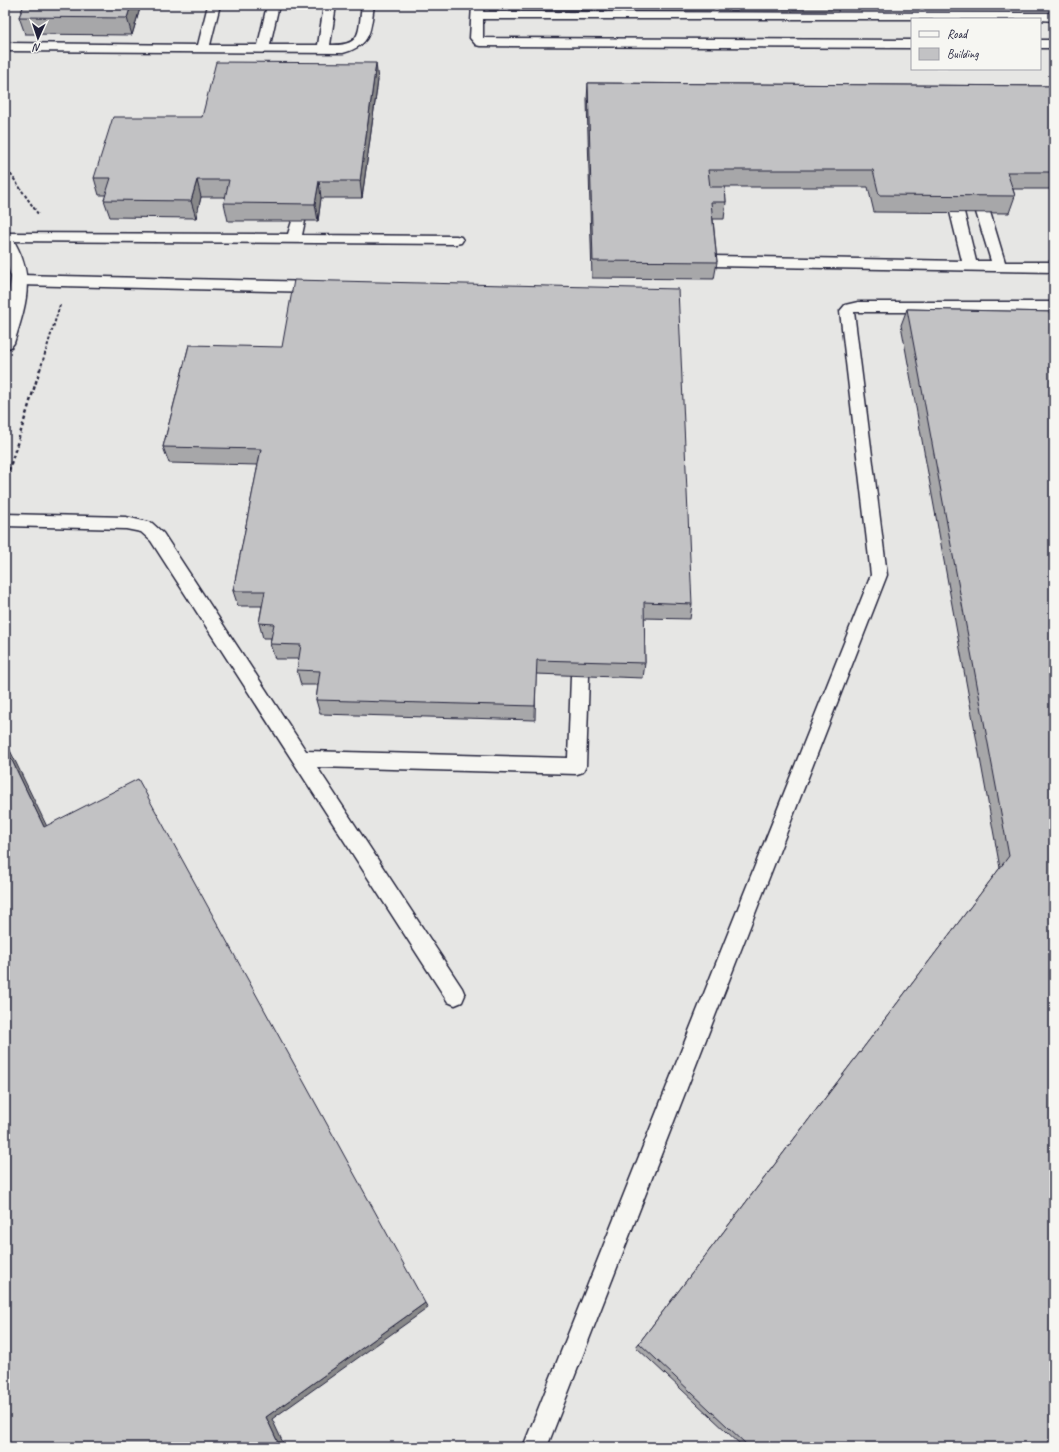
<svg xmlns="http://www.w3.org/2000/svg" width="1059" height="1452" viewBox="0 0 1059 1452" font-family="Caveat,sans-serif">
<style>
.built{fill:#e6e6e4;fill-rule:evenodd}
.lines{fill:none;stroke-linecap:round;stroke-linejoin:round}
.lane-casing{stroke:#22223b;stroke-width:3}
.street-casing{stroke:#22223b;stroke-width:3}
.path-far1{stroke:#22223b;stroke-width:2;stroke-dasharray:3 2;stroke-linecap:butt}
.path{stroke:#22223b;stroke-width:2.5;stroke-dasharray:3.5 3;stroke-linecap:butt}
.lane{fill:#f6f6f2;fill-rule:evenodd}
.street{fill:#f6f6f2;fill-rule:evenodd}
.wall{fill:#a7a7a9;stroke:#22223b}
.shaded-wall{fill:#888889;stroke:#22223b}
.building{fill:#c2c2c4;stroke:#22223b}
</style>
<rect width="100%" height="100%" fill="#f6f6f2"/>
<filter id="ink" filterUnits="userSpaceOnUse"><feTurbulence type="fractalNoise" baseFrequency=".025" numOctaves="2"/><feDisplacementMap in="SourceGraphic" scale="8" xChannelSelector="R" yChannelSelector="G"/><feConvolveMatrix kernelMatrix="1 2 1 2 8 2 1 2 1" color-interpolation-filters="sRGB"/></filter>
<g filter="url(#ink)">
<path class="built" d="M5 5H1054V1447H5ZM912 19H1040V69H912Z"/>
<g class="lines">
<defs>
<g id="lane">
<path d="M208 5H220L210 45H258L267 5H279L270 45H318L324 5H336L330 45C363 46 358 32 362 5H374C370 31 372 45 343 53L5 51V43L198 45Z"/>
<polygon points="472,5 484,5 483,12 1054,13 1054,21 1040,20 1040,19 483,19 483,38 912,40 912,48 480,46 476,45 470,38"/>
<rect x="1040" y="40" width="14" height="8"/>
<polygon points="957,208 962,209 964,212 976,261 991,261 976,212 978,209 983,208 988,209 990,212 1005,262 1054,262 1054,272 713,266 708,264 706,261 708,258 713,256 962,261 950,212 952,209"/>
<polygon points="298,217 303,218 305,221 302,235 456,236 461,237 463,240 461,243 456,244 5,241 5,233 288,234 293,218"/>
<polygon points="19,275 317,282 322,284 324,287 322,290 317,292 19,285 14,283 12,280 14,277"/>
<polygon points="858,302 1054,302 1054,312 854,312 887,575 547,1447 523,1447 871,575 840,311 845,305"/>
<polygon points="5,514 126,517 152,523 163,533 306,751 568,758 571,676 574,671 580,669 586,671 589,676 586,766 583,772 577,774 317,767 462,988 465,995 462,1002 455,1005 448,1002 151,541 141,532 126,529 5,526"/>
</g>
<path id="street" d="M5 235 11 236C36 276 27 301 14 343L11 347 5 349V313L9 296 11 277 5 256Z"/>
</defs>
<use href="#lane" class="lane-casing"/>
<use href="#street" class="street-casing"/>
<g class="path-far1">
<polyline points="5,166 38,214"/>
<polyline points="40,370 60,305"/>
</g>
<polyline class="path" points="5,483 40,369"/>
<use href="#lane" class="lane"/>
<use href="#street" class="street"/>
</g>
<g class="wall">
<polygon points="24,5 141,5 132,35 25,34 19,17"/>
<polygon points="488,5 839,5 838,12 489,10"/>
<polygon points="378,80 362,198 321,198 318,221 228,221 224,203 225,197 201,197 196,218 110,217 104,200 106,195 99,195 94,178 202,117"/>
<polygon points="588,83 1054,86 1054,189 1013,189 1015,196 1009,213 874,212 868,187 725,187 726,202 724,219 713,219 717,262 714,279 592,278 587,100"/>
<polygon points="907,309 1054,312 1054,1447 740,1447 741,1445 636,1347 1000,868 901,325"/>
<polygon points="189,345 692,604 690,619 644,618 645,663 643,678 536,674 535,720 320,714 316,700 318,685 301,685 297,670 299,659 275,659 270,644 271,638 263,638 259,623 262,606 238,606 233,591 258,465 169,463 163,447"/>
</g>
<g class="shaded-wall">
<polygon points="131,5 141,5 132,35 127,18"/>
<polygon points="376,63 378,80 362,198 360,181"/>
<polygon points="197,180 201,197 196,218 191,201"/>
<polygon points="319,181 321,198 318,221 315,204"/>
<polygon points="5,740 53,839 44,827 5,746"/>
<polygon points="425,1303 428,1308 272,1419 285,1447 280,1447 266,1417"/>
</g>
<g class="building">
<polygon points="24,5 131,5 127,18 19,17"/>
<polygon points="216,62 376,63 360,181 319,181 315,204 224,203 229,180 197,180 191,201 104,200 111,178 94,178 113,117 202,117"/>
<polygon points="588,83 1054,86 1054,172 1007,172 1015,196 879,195 873,170 708,170 710,187 725,187 726,202 711,202 717,262 593,261"/>
<polygon points="294,280 678,289 692,604 644,602 645,663 537,660 535,706 316,700 320,671 297,670 301,645 270,644 274,624 259,623 265,591 233,591 261,449 163,447 189,345 282,347"/>
<polygon points="907,309 1054,312 1054,1447 744,1447 746,1444 639,1343 1009,856"/>
<polygon points="5,746 44,827 138,779 425,1303 266,1417 280,1447 5,1447"/>
</g>
</g>
<rect width="1059" height="1452" fill="none" stroke="#f6f6f2" stroke-width="20"/>
<rect x="10" y="10" width="1039" height="1432" fill="none" stroke="#22223b" stroke-width="1.5" filter="url(#ink)"/>
<rect x="911" y="18" width="130" height="52" fill="#f6f6f2" stroke="#a1a1a9"/>
<rect x="919" y="31" width="20" height="6" fill="#f6f6f2" stroke="#a1a1a9"/>
<text x="947" y="38" font-size="12" fill="#22223b">Road</text>
<rect x="919" y="48" width="20" height="12" fill="#c2c2c4" stroke="#a1a1a9"/>
<text x="947" y="58" font-size="12" fill="#22223b">Building</text>
<g transform="translate(38 38) rotate(183)" stroke="#f6f6f2" stroke-width="3" paint-order="stroke">
<path d="M0-3L7 15L0 10L-7 15Z" fill="#22223b"/>
<text y="-6" font-size="11" font-weight="bold" text-anchor="middle" fill="#22223b">N</text>
</g>
</svg>
